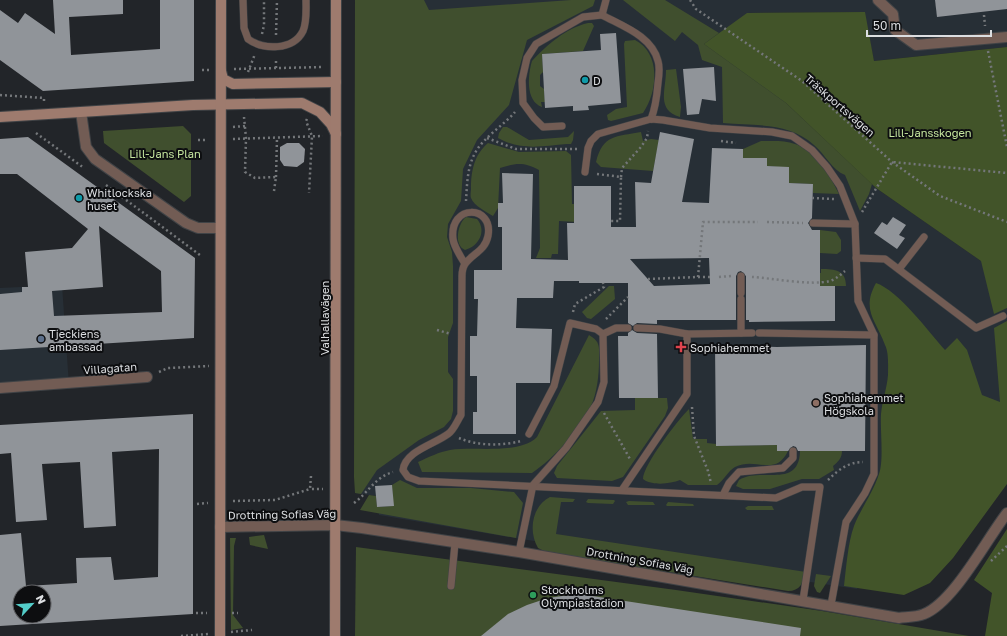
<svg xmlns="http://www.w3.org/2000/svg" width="1007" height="636" viewBox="0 0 1007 636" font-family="'Golos Text',sans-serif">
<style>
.built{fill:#272f36}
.green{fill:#404f2e}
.forest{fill:#425429}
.building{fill:#909499;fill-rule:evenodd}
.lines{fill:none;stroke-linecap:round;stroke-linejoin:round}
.lane-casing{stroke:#404346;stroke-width:8}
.street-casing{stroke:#404346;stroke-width:12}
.secondary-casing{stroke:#404346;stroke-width:12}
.path{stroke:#74777a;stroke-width:2.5;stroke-dasharray:2 3;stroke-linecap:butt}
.lane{stroke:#725c54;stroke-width:7}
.street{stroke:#725c54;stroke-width:10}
.secondary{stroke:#9e7b6e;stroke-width:10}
.culture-dot{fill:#0f9aa8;stroke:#0d0e10;stroke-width:1.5}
.service-dot{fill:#5c6f8a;stroke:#0d0e10;stroke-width:1.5}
.health-dot{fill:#e0444e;stroke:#0d0e10;stroke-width:1.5}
.education-dot{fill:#8d6e63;stroke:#0d0e10;stroke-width:1.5}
.leisure-dot{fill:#2e9e5b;stroke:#0d0e10;stroke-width:1.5}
.labels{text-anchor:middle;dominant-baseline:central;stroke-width:4;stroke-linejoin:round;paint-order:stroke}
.poi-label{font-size:11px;fill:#dcdee1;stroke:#0d0e10;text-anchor:start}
.street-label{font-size:11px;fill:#dcdee1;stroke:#0d0e10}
.park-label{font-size:11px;fill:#c5e59e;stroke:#0d0e10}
</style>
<rect width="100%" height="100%" fill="#222529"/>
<g class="built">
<polygon points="355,0 1007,0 1007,47 874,61 864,12 747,13 786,103 876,188 1007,279 1007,415 857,589 521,539 379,515 376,496 355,493"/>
<polygon points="62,285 69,385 0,390 0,288"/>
</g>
<g class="green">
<polygon points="355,0 424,0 429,10 571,0 595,0 593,6 527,40 509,105 477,140 463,169 461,201 448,224 447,237 452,252 453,266 453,323 448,337 448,372 453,379 453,411 451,419 444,427 419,440 377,470 361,494 355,493 354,477"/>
<path d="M623 0H665L719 33 704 44 786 103 872 184 869 194 860 211 845 175C832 170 825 154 814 145 789 122 756 126 723 123L722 67 702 60 698 45 682 32 675 41Z"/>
<path d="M588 23H592L594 26 583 51 542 54 543 72 540 75V86L544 89 545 102H541L542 107C525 101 528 74 532 61 547 45 566 28 588 23Z"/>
<path d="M635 40C661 53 658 92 643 113L611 121 608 120 607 115 616 109 627 107 624 44 625 41Z"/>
<path d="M676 69 681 107 680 117C656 110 666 90 666 70Z"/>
<polygon points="183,126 191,134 191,196 184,202 104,143 103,131"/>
<path d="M503 127H507L529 140 568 137 574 131 573 140 571 144H567C542 146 521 151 498 138L499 133Z"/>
<path d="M641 132 643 141 651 139 659 140 653 171 601 167 596 162C603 134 616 137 641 132Z"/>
<path d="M761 141C772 141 785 140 795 144 814 150 831 177 839 194L813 193V184L789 183 788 168 767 166 766 158H743V149Z"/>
<path d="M488 143 519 152 566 151 571 155 572 204H576L577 222 559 221 558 254H552L551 258H536L540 248 539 170C524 162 516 163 500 168L498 208 493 216C487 212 474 206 471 198 470 196 471 191 471 189 471 171 474 155 488 143Z"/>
<path d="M466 217 477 219C487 231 479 246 465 250 453 245 458 223 466 217Z"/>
<polygon points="820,230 836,232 841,240 841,251 837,254 820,253"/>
<path d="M821 269C835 269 846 270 846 286H809L808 273H821Z"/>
<polygon points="609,286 614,286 615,299 591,319 587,318 582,312"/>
<path d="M589 335C601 342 599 347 599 361 599 375 597 393 591 406 579 431 554 458 532 473L422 472 418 462C429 457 439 452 450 450 476 446 519 455 537 437Z"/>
<polygon points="635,398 667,398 668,408 665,416 623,477 612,481 557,478 554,473 557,466 601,411 635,410"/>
<path d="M689 409 693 439H707V443L716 444V446L777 445 778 451H788C775 478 756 456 735 467 728 471 724 480 717 485H688L680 480C670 484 652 486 643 479 643 465 678 420 689 409Z"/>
<path d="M800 451H842C842 458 838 462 833 466L834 470 819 479H802L770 489H743L736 486 739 480C760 466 799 490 800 451Z"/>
<polygon points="400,480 417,488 471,488 514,492 523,503 516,538 360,510 369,495 376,496 377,507 393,506 392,485"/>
<path d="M550 497 575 499 573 502H561L556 534 806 572C803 583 800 591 788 591L546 552 538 548C528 531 532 506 550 497Z"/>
<polygon points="588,499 614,500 615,501 613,504 588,503 586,502"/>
<polygon points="629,501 653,502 655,505 628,505 626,502"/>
<polygon points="668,502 693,504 694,506 667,506 666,505"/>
<polygon points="748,506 772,506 774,510 747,510 745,508"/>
<polygon points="264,535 268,549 250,545 249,537"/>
<polygon points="230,538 236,538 234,546 233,615 243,628 231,630"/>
<polygon points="356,547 676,590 822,611 969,636 355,636"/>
<polygon points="816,574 831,576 820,593 817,592 814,586"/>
</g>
<g class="forest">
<polygon points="865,12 874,61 1007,47 1007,308 994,314 981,261 876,188 786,103 704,44 747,13"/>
<path d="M876 283C899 291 928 331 945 350L957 338 967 350 982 395 1000 402 994 328 1007 321V484L953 558 930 583 904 595 844 586C846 569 848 542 854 526 861 508 873 493 879 474 884 460 880 430 881 414 882 401 887 388 888 375 888 366 889 353 885 345 876 320 861 310 876 283Z"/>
<polygon points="1007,529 1007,636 985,636 992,593 974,580"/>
</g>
<g class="building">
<polygon points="53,0 123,0 123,14 69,17 71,55 160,49 160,0 194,0 194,81 43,91 0,60 0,10 18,23 25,13 55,34"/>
<polygon points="935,0 1007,0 1007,9 937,17"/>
<polygon points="616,33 621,103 588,106 589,110 573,111 573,106 545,108 542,54 601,50 600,34"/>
<polygon points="714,67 716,101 702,99 699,114 687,115 683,69"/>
<path d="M660 132 694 139 682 202 709 203 712 148 743 149V158H767V166L789 167V183L813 184 812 218 808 223 812 230H820V286H835V321L749 322V320H746V276L741 271 738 272 736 276V320H657V324L637 323 633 326 628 323V283H579V281H554L553 298H517L516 328 552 329 550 383H516V434H473V412H477V376H470V336H477L478 299H474V270H502V227H498V203H503L502 173 533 174 531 259 568 260 567 223H574V186H611V227H636L635 182 651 183ZM709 258 710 284 654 286 630 259Z"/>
<path d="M28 137 195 258 194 338 0 350V294L22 292V287H28L25 252 72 248 88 229 17 174H0V139ZM99 226 161 271 162 312 54 316 52 291 103 287Z"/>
<polygon points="287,143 299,143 305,149 304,162 297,167 284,166 280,160 280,147"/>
<polygon points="893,217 906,225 899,235 905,238 897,249 874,233 882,222 887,225"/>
<polygon points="632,330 637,333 657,334 658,398 619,398 618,336 628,336 628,333"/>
<polygon points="715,345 777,347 866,345 865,451 798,451 796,447 793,446 788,451 777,451 777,445 716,446"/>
<path d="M193 414V614L0 626V535L21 533 26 586 77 583 76 558 111 557 114 580 158 577 159 449 112 452 116 526 84 528 80 462 42 464 47 520 16 522 11 453 0 454V425ZM20 592H44V616H20Z"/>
<polygon points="392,485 394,506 377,507 375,486"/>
<polygon points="569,595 586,595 801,628 800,636 481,636 508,614 527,605 548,598"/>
</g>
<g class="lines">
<defs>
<g id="lane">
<path d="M243 0 244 28 248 39C263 50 293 51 303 31 307 22 306 10 306 0"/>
<path d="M606 0 602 15C622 26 652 36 658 61 660 67 659 76 658 83 657 95 656 107 651 119"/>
<polyline points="562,126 543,127 534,118 523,103 522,80 527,58 536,44 583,17 602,15"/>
<polyline points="585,172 588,148 591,141 598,134 651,119 663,120 710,128 772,132 792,136 812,150 827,167 840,186 855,224 858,301 874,335 874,474 865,493 846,522 831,605"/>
<polyline points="813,223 855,224"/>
<polyline points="856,258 885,259 976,328 1003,316"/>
<path d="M465 264C461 257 454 247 453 239 449 203 494 205 488 236 485 251 473 253 465 264 463 267 462 272 462 276L461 415C457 421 454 430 448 434 435 444 405 451 403 470L408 477 419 481 776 498 802 487H820L803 600"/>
<polyline points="899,269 924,237"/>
<polyline points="741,276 741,293"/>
<polyline points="741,333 741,299"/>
<polyline points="759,333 874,335"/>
<polyline points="603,334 616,328 628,328"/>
<polyline points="687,334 752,333"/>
<polyline points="622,490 687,394 687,334 660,329 637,328"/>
<polyline points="723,495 729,483 739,472 783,468 793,458 793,451"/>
<polyline points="519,552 533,485 566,448 598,402 604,382 603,334 596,329 570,323 554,386 529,434"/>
<polyline points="451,586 455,543"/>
</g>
<g id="street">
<polyline points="878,0 893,14 895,30 916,45 1007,37"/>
<polyline points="81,112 86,147 95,159 186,223 198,228 220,228"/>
<polyline points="0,388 147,377"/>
<path d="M220 527 335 525 362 528 519 552 899 618C907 617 917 617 924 614 954 602 986 540 1007 513"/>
</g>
<g id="secondary">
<polyline points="221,71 223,79 233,84 336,82"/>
<polyline points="0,117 193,105 302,103 320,112 331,124 336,134"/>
<polyline points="220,636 221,0"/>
<polyline points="335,636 336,0"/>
</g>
</defs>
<use href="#lane" class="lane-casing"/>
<use href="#street" class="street-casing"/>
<use href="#secondary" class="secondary-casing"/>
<g class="path">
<polyline points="690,0 696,9 802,81 892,162 940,196 1007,222"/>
<polyline points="984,15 985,26"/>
<polyline points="262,34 264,25 264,0"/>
<polyline points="276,35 277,0"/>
<polyline points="988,51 1007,147"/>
<polyline points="276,68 276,58"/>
<polyline points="234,69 323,67"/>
<polyline points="202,70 209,70"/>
<polyline points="248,72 255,54"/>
<polyline points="0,95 44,98 44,102"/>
<polyline points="244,117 246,138 245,172 255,178 276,177 274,191"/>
<polyline points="307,119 306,121 312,136 309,193"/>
<polyline points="233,127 245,126"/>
<polyline points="36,133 84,168"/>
<polyline points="487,138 516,149 577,149"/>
<polyline points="233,139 323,136"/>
<polyline points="198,140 208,140"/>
<polyline points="721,141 736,143"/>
<polyline points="597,174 621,177 620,221 611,221"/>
<polyline points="276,177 277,138"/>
<polyline points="621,177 622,168 641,147 647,138 648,131"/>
<polyline points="106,185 200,255"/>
<polyline points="812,198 834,199"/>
<path d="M466 201C467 186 467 169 474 155 482 138 503 126 515 112"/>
<polyline points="862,212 892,162 1007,173"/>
<polyline points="767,222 803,223"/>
<polyline points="698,277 710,277"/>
<polyline points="719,277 731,276"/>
<path d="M752 277C772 278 811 286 830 281 836 279 840 275 845 271"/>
<polyline points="648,279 698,277 703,222 758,222"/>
<polyline points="573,312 575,304 604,287 603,283"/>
<polyline points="606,319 628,297"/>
<polyline points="437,330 451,334"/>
<polyline points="159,372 168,368 209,366"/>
<polyline points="692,407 694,436 708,471 711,483"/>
<polyline points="604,413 630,459"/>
<path d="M459 438C477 446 502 446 521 441"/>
<polyline points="311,476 310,489 323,489"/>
<path d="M828 480C838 470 848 462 863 462"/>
<polyline points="233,501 275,500 310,489"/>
<path d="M354 503C368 493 375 477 393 472"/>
<polyline points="197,504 208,503"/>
<polyline points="991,561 1007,546"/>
<polyline points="196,613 207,613"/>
<polyline points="232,613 238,613"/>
<polyline points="231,632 252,630"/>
<polyline points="181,636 209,634"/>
</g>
<use href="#lane" class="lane"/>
<use href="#street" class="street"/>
<use href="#secondary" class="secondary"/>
</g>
<g class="culture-dot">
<circle cx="585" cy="80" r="4"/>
<circle cx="79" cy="198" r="4"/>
</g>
<circle class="service-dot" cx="41" cy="339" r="4"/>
<path class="health-dot" d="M679 341h4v4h4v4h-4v4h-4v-4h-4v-4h4z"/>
<circle class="education-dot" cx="816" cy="403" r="4"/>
<circle class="leisure-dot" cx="533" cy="595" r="4"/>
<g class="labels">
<g class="poi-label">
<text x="593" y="80">D</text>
<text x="87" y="192">Whitlockska<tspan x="87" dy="13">huset</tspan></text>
<text x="49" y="333">Tjeckiens<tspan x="49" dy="13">ambassad</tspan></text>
<text x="690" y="347">Sophiahemmet</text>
<text x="824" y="397">Sophiahemmet<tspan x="824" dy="13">Högskola</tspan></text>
<text x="541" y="589">Stockholms<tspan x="541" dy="13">Olympiastadion</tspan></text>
</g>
<g class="street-label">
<text transform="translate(840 105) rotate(41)">Träskportsvägen</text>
<text transform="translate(324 318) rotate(-90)">Valhallavägen</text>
<text transform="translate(110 368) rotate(-4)">Villagatan</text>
<text transform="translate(282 514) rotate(-1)">Drottning Sofias Väg</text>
<text transform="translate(640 560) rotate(10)">Drottning Sofias Väg</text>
</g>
<g class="park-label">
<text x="930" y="132">Lill-Jansskogen</text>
<text x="165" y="153">Lill-Jans Plan</text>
</g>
</g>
<g transform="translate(32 604) rotate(64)"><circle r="19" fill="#0d0e10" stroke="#606164"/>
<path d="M0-3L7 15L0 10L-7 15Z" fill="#53cdc9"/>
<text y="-6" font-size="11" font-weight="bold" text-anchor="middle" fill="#dcdee1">N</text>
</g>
<path d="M867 30v6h124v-6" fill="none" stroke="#dcdee1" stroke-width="2"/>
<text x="873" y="30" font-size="12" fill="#dcdee1" stroke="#0d0e10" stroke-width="3" paint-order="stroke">50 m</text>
</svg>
